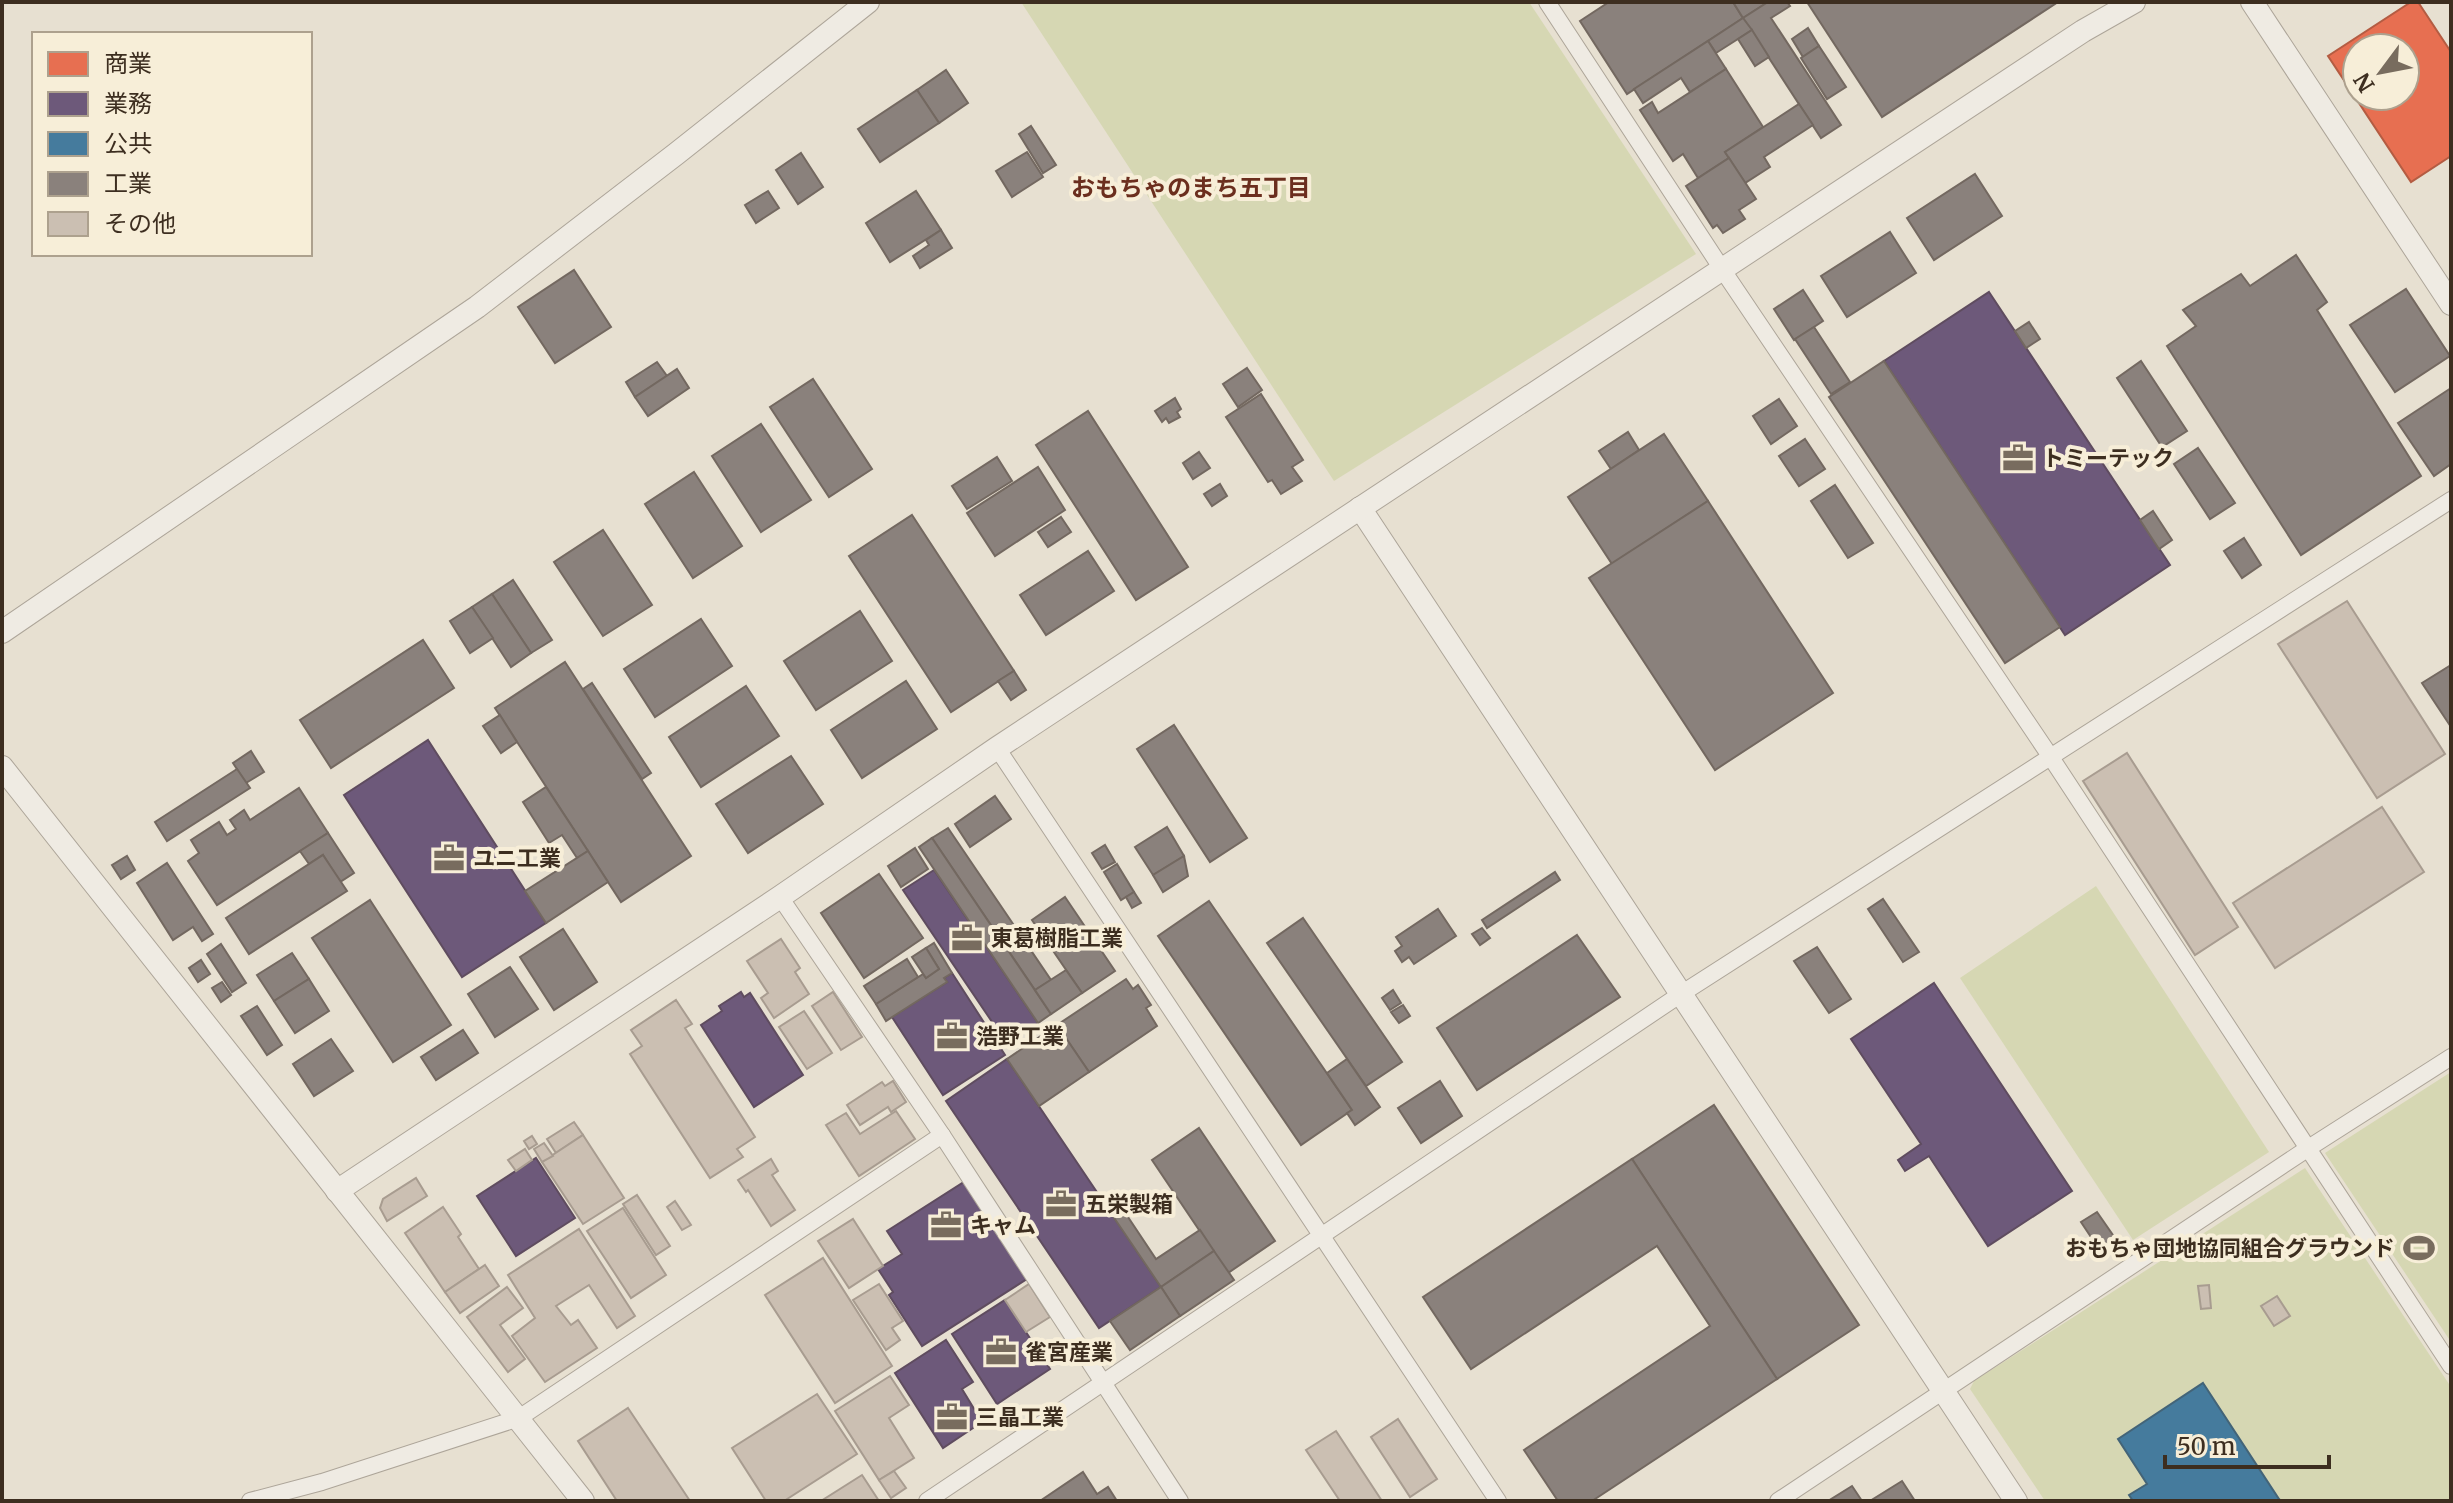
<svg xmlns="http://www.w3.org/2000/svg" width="2453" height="1503" viewBox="0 0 2453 1503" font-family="Merriweather,'Noto Sans JP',serif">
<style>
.green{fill:#d6d7b3}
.shops{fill:#e76f51;stroke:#b45c42;stroke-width:2;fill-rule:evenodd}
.offices{fill:#6d597a;stroke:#5f4c5f;stroke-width:2}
.public{fill:#457b9d;stroke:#436478;stroke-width:2}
.industry{fill:#8a817c;stroke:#736860;stroke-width:2}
.building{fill:#cbbfb2;stroke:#a89c90;stroke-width:2}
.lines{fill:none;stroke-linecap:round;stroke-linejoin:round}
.minor-casing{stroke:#ada599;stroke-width:18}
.tertiary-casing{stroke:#ada599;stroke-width:24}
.minor{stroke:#efebe3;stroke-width:16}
.tertiary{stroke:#efebe3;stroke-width:22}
.labels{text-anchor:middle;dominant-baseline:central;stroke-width:8;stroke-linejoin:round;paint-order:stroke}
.poi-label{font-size:22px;font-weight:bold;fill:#3d2e20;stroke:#f7eed8;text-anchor:start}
.neighbourhood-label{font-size:24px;font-weight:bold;fill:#6b2e1e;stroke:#f7eed8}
</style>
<rect width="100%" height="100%" fill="#e7e0d1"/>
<g class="green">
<polygon points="1021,2 1529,2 1696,254 1334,481"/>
<polygon points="2096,886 2269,1152 2133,1240 1960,978"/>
<polygon points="2451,1072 2451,1342 2325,1153"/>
<polygon points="2305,1168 2451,1387 2451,1501 2045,1501 1970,1389 1974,1381"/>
</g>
<path class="shops" d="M2411 2H2418L2451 52V156L2411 182 2328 56ZM2357 48H2405V96H2357Z"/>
<g class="offices">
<polygon points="1989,292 2170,565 2065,635 1884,361"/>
<polygon points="428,740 546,923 462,977 344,795"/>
<polygon points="934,870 1038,1023 1007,1044 903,890"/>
<polygon points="952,973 1005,1055 943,1095 892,1017 947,982 944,978"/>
<polygon points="1934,983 2072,1191 1988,1246 1929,1156 1905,1171 1898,1160 1921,1144 1851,1039"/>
<polygon points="741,992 744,997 750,993 803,1075 754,1107 701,1025 722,1011 719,1006"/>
<polygon points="1007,1059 1161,1287 1099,1328 946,1101"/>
<polygon points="536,1158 575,1218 516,1256 477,1196"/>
<polygon points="964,1182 1027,1279 922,1346 889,1295 893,1292 878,1269 902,1254 887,1231"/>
<polygon points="1005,1300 1050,1369 997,1404 952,1334"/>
<polygon points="946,1340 973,1382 962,1389 982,1422 943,1448 895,1373"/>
</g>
<polygon class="public" points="2203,1383 2279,1499 2281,1501 2133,1501 2129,1495 2147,1484 2118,1439"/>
<g class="industry">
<polygon points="1609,2 1733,2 1743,18 1627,94 1580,21"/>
<polygon points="1733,2 1768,2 1743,18"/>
<polygon points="1768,2 1787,2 1790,6 1771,18 1841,125 1821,138 1743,18"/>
<polygon points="1807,2 2058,2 1882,117"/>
<polygon points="1743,18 1752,30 1716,53 1708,41"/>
<polygon points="1808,28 1819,46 1803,57 1792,39"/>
<polygon points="1752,30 1769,57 1755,66 1738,39"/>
<polygon points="1708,41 1726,69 1690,92 1681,78 1643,103 1634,89"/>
<polygon points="1819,46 1846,87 1827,99 1801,58"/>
<polygon points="1726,69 1763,127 1725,152 1729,158 1698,178 1683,154 1673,161 1640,110 1652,102 1658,113"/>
<polygon points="946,70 968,103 939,123 917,90"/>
<polygon points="917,90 939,123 880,162 858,129"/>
<polygon points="1799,104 1813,125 1764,157 1770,167 1745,183 1725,152"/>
<polygon points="1031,126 1056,165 1043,173 1019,134"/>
<polygon points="1027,152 1043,177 1012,197 996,171"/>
<polygon points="801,153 823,187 798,204 776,170"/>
<polygon points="1729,158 1756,199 1739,210 1745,219 1723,233 1717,225 1713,228 1686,186"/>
<polygon points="1975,174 2002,216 1934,260 1907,218"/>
<polygon points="768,191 779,208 756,223 745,205"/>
<polygon points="916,191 941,230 890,262 866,223"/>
<polygon points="941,230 952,248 920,268 913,256 929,245 926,240"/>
<polygon points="1890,232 1916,273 1847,317 1821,276"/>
<polygon points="2296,255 2327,302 2317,310 2421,476 2301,555 2167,346 2196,326 2183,310 2241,274 2250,286"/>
<polygon points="574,270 611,327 555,363 518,307"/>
<polygon points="2406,289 2450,356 2395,392 2350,325"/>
<polygon points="1803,290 1823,321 1794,340 1774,309"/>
<polygon points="2029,322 2040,339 2026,348 2015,331"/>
<polygon points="1814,327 1850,382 1831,394 1795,339"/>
<polygon points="1884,361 2060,627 2005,663 1829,397"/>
<polygon points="2141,361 2187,431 2162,447 2117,378"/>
<polygon points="657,362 667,376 635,397 626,382"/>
<polygon points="1247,368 1262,390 1238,407 1223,384"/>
<polygon points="677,369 689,388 648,416 635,397"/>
<polygon points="813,379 872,469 829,497 770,407"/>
<polygon points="2451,388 2451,464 2434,476 2398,423"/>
<polygon points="1261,394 1303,460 1292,467 1302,481 1281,494 1272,480 1268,482 1226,417"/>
<polygon points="1175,398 1181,409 1177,412 1180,417 1169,423 1166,418 1162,422 1155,411"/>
<polygon points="1779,399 1797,426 1771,444 1753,416"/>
<polygon points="1088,411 1188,567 1136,600 1036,445"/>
<polygon points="761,424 811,500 761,532 712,456"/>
<polygon points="1628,432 1639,450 1611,469 1599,451"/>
<polygon points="1664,434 1708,501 1612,564 1568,497"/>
<polygon points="1805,439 1825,469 1799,486 1779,456"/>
<polygon points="2198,448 2235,503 2210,519 2174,464"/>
<polygon points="1199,452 1210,468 1193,479 1183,463"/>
<polygon points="997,457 1012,481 967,509 952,486"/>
<polygon points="1038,467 1065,510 995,556 967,513"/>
<polygon points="694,472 742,546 693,578 645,504"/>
<polygon points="1220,484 1227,496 1212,506 1204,494"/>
<polygon points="1835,485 1873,543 1848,558 1811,501"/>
<polygon points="1708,501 1833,693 1715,770 1589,578"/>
<polygon points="2153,511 2172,540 2159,549 2140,520"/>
<polygon points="912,515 1014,671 951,712 849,556"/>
<polygon points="1061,517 1071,532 1048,547 1038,532"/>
<polygon points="603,530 652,605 603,636 554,562"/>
<polygon points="2244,538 2261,565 2242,578 2224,551"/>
<polygon points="1088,551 1114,591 1046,635 1020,595"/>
<polygon points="513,580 552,640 531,653 492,594"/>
<polygon points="492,594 531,653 511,667 472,607"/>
<polygon points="472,607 493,638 470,653 450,621"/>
<polygon points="860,611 892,661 816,710 784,661"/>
<polygon points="701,619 732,666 655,717 624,669"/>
<polygon points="423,640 454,688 331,768 300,720"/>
<polygon points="565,662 691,856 621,902 495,708"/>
<polygon points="2451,665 2451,727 2422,683"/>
<polygon points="1014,671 1026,690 1011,700 998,681"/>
<polygon points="906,681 937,729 862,778 831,730"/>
<polygon points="592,683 651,773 642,779 583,689"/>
<polygon points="746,686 779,736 701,787 669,737"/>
<polygon points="500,715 517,742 501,753 483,726"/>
<polygon points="1174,725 1247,838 1210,862 1137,749"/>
<polygon points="251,751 264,772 246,783 233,763"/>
<polygon points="791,756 823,804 748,853 716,804"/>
<polygon points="237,769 250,788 167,841 155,822"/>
<polygon points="546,787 588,851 577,858 562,835 549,843 523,802"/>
<polygon points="299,788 328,833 217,905 188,861 199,853 191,840 219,822 227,835 236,829 230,820 244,810 250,820"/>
<polygon points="995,796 1011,819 970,847 955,824"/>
<polygon points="1167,827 1184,856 1153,875 1135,847"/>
<polygon points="948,828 1051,980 1035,990 932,838"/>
<polygon points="328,833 354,873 340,882 323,855 309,864 300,851"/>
<polygon points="932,838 1051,1014 1038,1023 919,847"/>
<polygon points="1105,845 1115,862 1102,869 1092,853"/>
<polygon points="915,848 928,869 901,887 888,866"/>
<polygon points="588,851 608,882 546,923 525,891"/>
<polygon points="323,855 347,891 249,954 226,918"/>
<polygon points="127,856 135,870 121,879 112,865"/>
<polygon points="1184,856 1188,876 1163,892 1153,875"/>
<polygon points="167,863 213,934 202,941 193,927 173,940 137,883"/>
<polygon points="1117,864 1134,892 1121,900 1104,872"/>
<polygon points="1555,872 1560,880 1487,928 1482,920"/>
<polygon points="879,874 923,938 864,978 821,913"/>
<polygon points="1134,892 1141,903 1132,908 1126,897"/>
<polygon points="1065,897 1115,971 1082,993 1032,920"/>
<polygon points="1883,899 1919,952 1903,962 1868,909"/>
<polygon points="370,900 451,1025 393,1062 312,938"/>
<polygon points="1209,901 1352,1110 1301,1145 1158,936"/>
<polygon points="1438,909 1456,936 1414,964 1409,957 1402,962 1395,951 1402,946 1396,937"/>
<polygon points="1303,918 1402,1062 1366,1086 1267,943"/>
<polygon points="1482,928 1490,938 1480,945 1472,934"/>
<polygon points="563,929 597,982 554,1010 520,957"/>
<polygon points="1577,935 1620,997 1477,1090 1437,1028"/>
<polygon points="934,943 952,973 944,978 947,982 886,1021 876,1004 923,974 926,978 939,969 926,948"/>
<polygon points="221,944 246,983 232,992 207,954"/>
<polygon points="1817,947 1851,999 1829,1013 1794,961"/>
<polygon points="926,948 939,969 926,978 912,957"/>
<polygon points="292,953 309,979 274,1001 257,975"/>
<polygon points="907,959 918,977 876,1004 864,986"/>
<polygon points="201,960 210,974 198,982 189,968"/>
<polygon points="510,967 538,1009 495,1037 468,994"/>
<polygon points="1066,970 1082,993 1051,1014 1035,990"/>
<polygon points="309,979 329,1011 295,1033 274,1001"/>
<polygon points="1126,979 1133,989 1138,985 1151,1005 1146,1008 1157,1026 1089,1072 1057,1025"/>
<polygon points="222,982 231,995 221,1002 212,988"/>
<polygon points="1393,990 1401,1003 1390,1010 1382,998"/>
<polygon points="1403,1005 1410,1016 1399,1023 1391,1012"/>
<polygon points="257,1006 282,1045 267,1055 241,1016"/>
<polygon points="1057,1025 1089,1072 1039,1106 1007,1059"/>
<polygon points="463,1030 478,1053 436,1080 421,1057"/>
<polygon points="331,1039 353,1071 314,1096 293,1064"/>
<polygon points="1347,1059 1380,1107 1355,1125 1347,1113 1352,1110 1327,1073"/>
<polygon points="1440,1081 1462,1116 1421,1143 1398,1108"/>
<polygon points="1714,1105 1859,1325 1777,1379 1632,1159"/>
<polygon points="1199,1128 1275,1241 1228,1273 1152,1160"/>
<polygon points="1632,1159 1777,1379 1592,1501 1558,1501 1524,1450 1710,1326 1657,1246 1471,1369 1423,1297"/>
<polygon points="1114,1196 1156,1259 1200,1230 1214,1251 1161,1287 1104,1203"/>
<polygon points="2097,1212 2115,1238 2099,1249 2081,1222"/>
<polygon points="1214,1251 1234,1280 1180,1316 1161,1287"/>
<polygon points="1161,1287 1180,1316 1130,1350 1110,1321"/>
<polygon points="1083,1472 1097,1494 1108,1487 1117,1501 1040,1501"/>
<polygon points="1902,1481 1915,1501 1870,1501"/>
<polygon points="1852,1486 1862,1501 1828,1501"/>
</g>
<g class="building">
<polygon points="2347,601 2445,754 2377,798 2278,644"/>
<polygon points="2127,753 2238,927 2195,955 2083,781"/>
<polygon points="2382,807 2424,872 2275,968 2233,903"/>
<polygon points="781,939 800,968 795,972 809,994 774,1018 761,998 768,993 747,961"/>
<polygon points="833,992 862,1037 841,1050 812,1006"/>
<polygon points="676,1000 692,1024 685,1028 755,1137 737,1149 743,1157 710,1178 630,1054 642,1046 631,1030"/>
<polygon points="804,1011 832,1053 807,1069 779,1027"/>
<polygon points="893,1081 906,1102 891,1112 888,1107 860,1125 847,1105 882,1082 885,1086"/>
<polygon points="896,1111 915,1139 859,1176 826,1125 846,1113 860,1134"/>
<polygon points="574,1122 583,1135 556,1153 547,1139"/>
<polygon points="583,1135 624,1198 583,1224 542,1162"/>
<polygon points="532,1136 537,1144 529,1149 524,1141"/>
<polygon points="544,1143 553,1156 542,1162 534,1149"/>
<polygon points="525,1149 532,1160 516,1171 508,1160"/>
<polygon points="771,1159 778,1171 772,1175 795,1210 771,1226 748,1190 746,1192 738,1180"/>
<polygon points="416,1178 427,1196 387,1221 380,1208 383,1199"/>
<polygon points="637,1195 670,1246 656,1255 623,1204"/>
<polygon points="675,1201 691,1225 682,1230 667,1207"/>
<polygon points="443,1207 461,1234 458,1237 479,1269 445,1292 405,1233"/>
<polygon points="623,1208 666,1275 631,1298 587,1231"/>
<polygon points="853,1219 883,1266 849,1288 818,1241"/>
<polygon points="579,1229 635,1316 617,1328 589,1285 556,1306 571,1325 578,1320 597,1348 545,1382 512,1336 535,1318 508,1275"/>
<polygon points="823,1258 892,1366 835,1403 765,1295"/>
<polygon points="485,1265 499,1286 460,1313 445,1292"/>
<polygon points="879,1284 903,1321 892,1328 900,1340 886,1350 853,1300"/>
<polygon points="1029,1284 1050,1317 1026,1332 1005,1300"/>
<polygon points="2209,1285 2211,1308 2201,1309 2198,1286"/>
<polygon points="507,1287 523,1308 500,1325 525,1359 508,1372 467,1317"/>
<polygon points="2277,1296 2290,1316 2274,1326 2261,1306"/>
<polygon points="890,1376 909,1405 889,1418 914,1458 879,1480 835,1411"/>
<polygon points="817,1394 857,1454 784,1501 766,1501 732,1448"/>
<polygon points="628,1408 690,1501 617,1501 578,1441"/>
<polygon points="1398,1419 1437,1479 1410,1497 1371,1437"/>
<polygon points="1336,1431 1382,1501 1340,1501 1306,1450"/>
<polygon points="894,1471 906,1488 891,1498 879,1480"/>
<polygon points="862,1475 879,1501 821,1501"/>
</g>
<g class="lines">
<defs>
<g id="minor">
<polyline points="1547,2 1722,269 2050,756 2451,1366"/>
<polyline points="997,748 1498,1501"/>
<polyline points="780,897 942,1135 1180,1501"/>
<polyline points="250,1501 322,1482 519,1418 942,1135"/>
<polyline points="927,1501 1681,994 2451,500"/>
<polyline points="1778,1501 2307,1149 2451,1057"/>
</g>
<g id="tertiary">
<polyline points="2252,2 2451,304"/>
<polyline points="1360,508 2016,1501"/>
<polyline points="2,632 477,307 676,154 868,2"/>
<polyline points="2,767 583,1501"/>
<polyline points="337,1191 780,897 997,748 2083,31 2134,2"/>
</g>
</defs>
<use href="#minor" class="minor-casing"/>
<use href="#tertiary" class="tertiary-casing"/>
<use href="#minor" class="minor"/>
<use href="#tertiary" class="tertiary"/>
</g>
<defs>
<symbol id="office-bare" viewBox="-9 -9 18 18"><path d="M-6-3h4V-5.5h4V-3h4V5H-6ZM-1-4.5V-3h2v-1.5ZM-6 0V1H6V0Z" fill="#786c5e" stroke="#f7eed8" stroke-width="2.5" paint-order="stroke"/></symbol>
<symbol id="stadium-bare" viewBox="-9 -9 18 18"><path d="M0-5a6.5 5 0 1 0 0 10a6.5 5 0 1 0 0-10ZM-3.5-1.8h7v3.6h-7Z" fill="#786c5e" stroke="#f7eed8" stroke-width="2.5" paint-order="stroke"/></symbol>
</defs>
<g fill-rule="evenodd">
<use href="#office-bare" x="1996" y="436" width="44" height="44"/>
<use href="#office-bare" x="427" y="836" width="44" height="44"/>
<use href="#office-bare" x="945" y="916" width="44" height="44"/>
<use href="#office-bare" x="930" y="1014" width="44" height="44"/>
<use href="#office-bare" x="1039" y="1182" width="44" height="44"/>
<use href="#office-bare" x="924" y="1203" width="44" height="44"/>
<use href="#stadium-bare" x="2397" y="1226" width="44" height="44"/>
<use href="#office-bare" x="979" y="1330" width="44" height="44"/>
<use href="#office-bare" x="930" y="1395" width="44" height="44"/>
</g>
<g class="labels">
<g class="poi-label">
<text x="2042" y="458">トミーテック</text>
<text x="473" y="858">ユニ工業</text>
<text x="991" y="938">東葛樹脂工業</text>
<text x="976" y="1036">浩野工業</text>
<text x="1085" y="1204">五栄製箱</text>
<text x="970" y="1225">キャム</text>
<text x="2395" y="1248" text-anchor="end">おもちゃ団地協同組合グラウンド</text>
<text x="1025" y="1352">雀宮産業</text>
<text x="976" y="1417">三晶工業</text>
</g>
<g class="neighbourhood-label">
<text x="1191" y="187">おもちゃのまち五丁目</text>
</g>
</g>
<rect width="2453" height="1503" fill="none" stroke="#3d2e20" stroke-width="8"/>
<rect x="32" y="32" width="280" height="224" fill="#f7eed8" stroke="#ada18e" stroke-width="2"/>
<rect x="48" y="52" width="40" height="24" fill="#e76f51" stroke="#ada18e" stroke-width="2"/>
<text x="104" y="72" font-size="24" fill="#3d2e20">商業</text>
<rect x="48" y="92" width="40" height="24" fill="#6d597a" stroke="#ada18e" stroke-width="2"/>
<text x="104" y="112" font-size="24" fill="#3d2e20">業務</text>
<rect x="48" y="132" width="40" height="24" fill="#457b9d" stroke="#ada18e" stroke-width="2"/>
<text x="104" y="152" font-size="24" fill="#3d2e20">公共</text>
<rect x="48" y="172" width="40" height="24" fill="#8a817c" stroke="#ada18e" stroke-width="2"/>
<text x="104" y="192" font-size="24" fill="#3d2e20">工業</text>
<rect x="48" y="212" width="40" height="24" fill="#cbbfb2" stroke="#ada18e" stroke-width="2"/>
<text x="104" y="232" font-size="24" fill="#3d2e20">その他</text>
<g transform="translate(2381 72) rotate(238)"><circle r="38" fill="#f7eed8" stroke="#ada18e" stroke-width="2"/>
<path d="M0-6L14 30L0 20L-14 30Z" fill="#786c5e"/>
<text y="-12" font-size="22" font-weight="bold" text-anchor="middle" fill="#3d2e20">N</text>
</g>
<path d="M2165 1455v12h164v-12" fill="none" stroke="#3d2e20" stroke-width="4"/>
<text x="2177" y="1455" font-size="24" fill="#3d2e20" stroke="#f7eed8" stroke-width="6" paint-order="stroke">50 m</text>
</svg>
